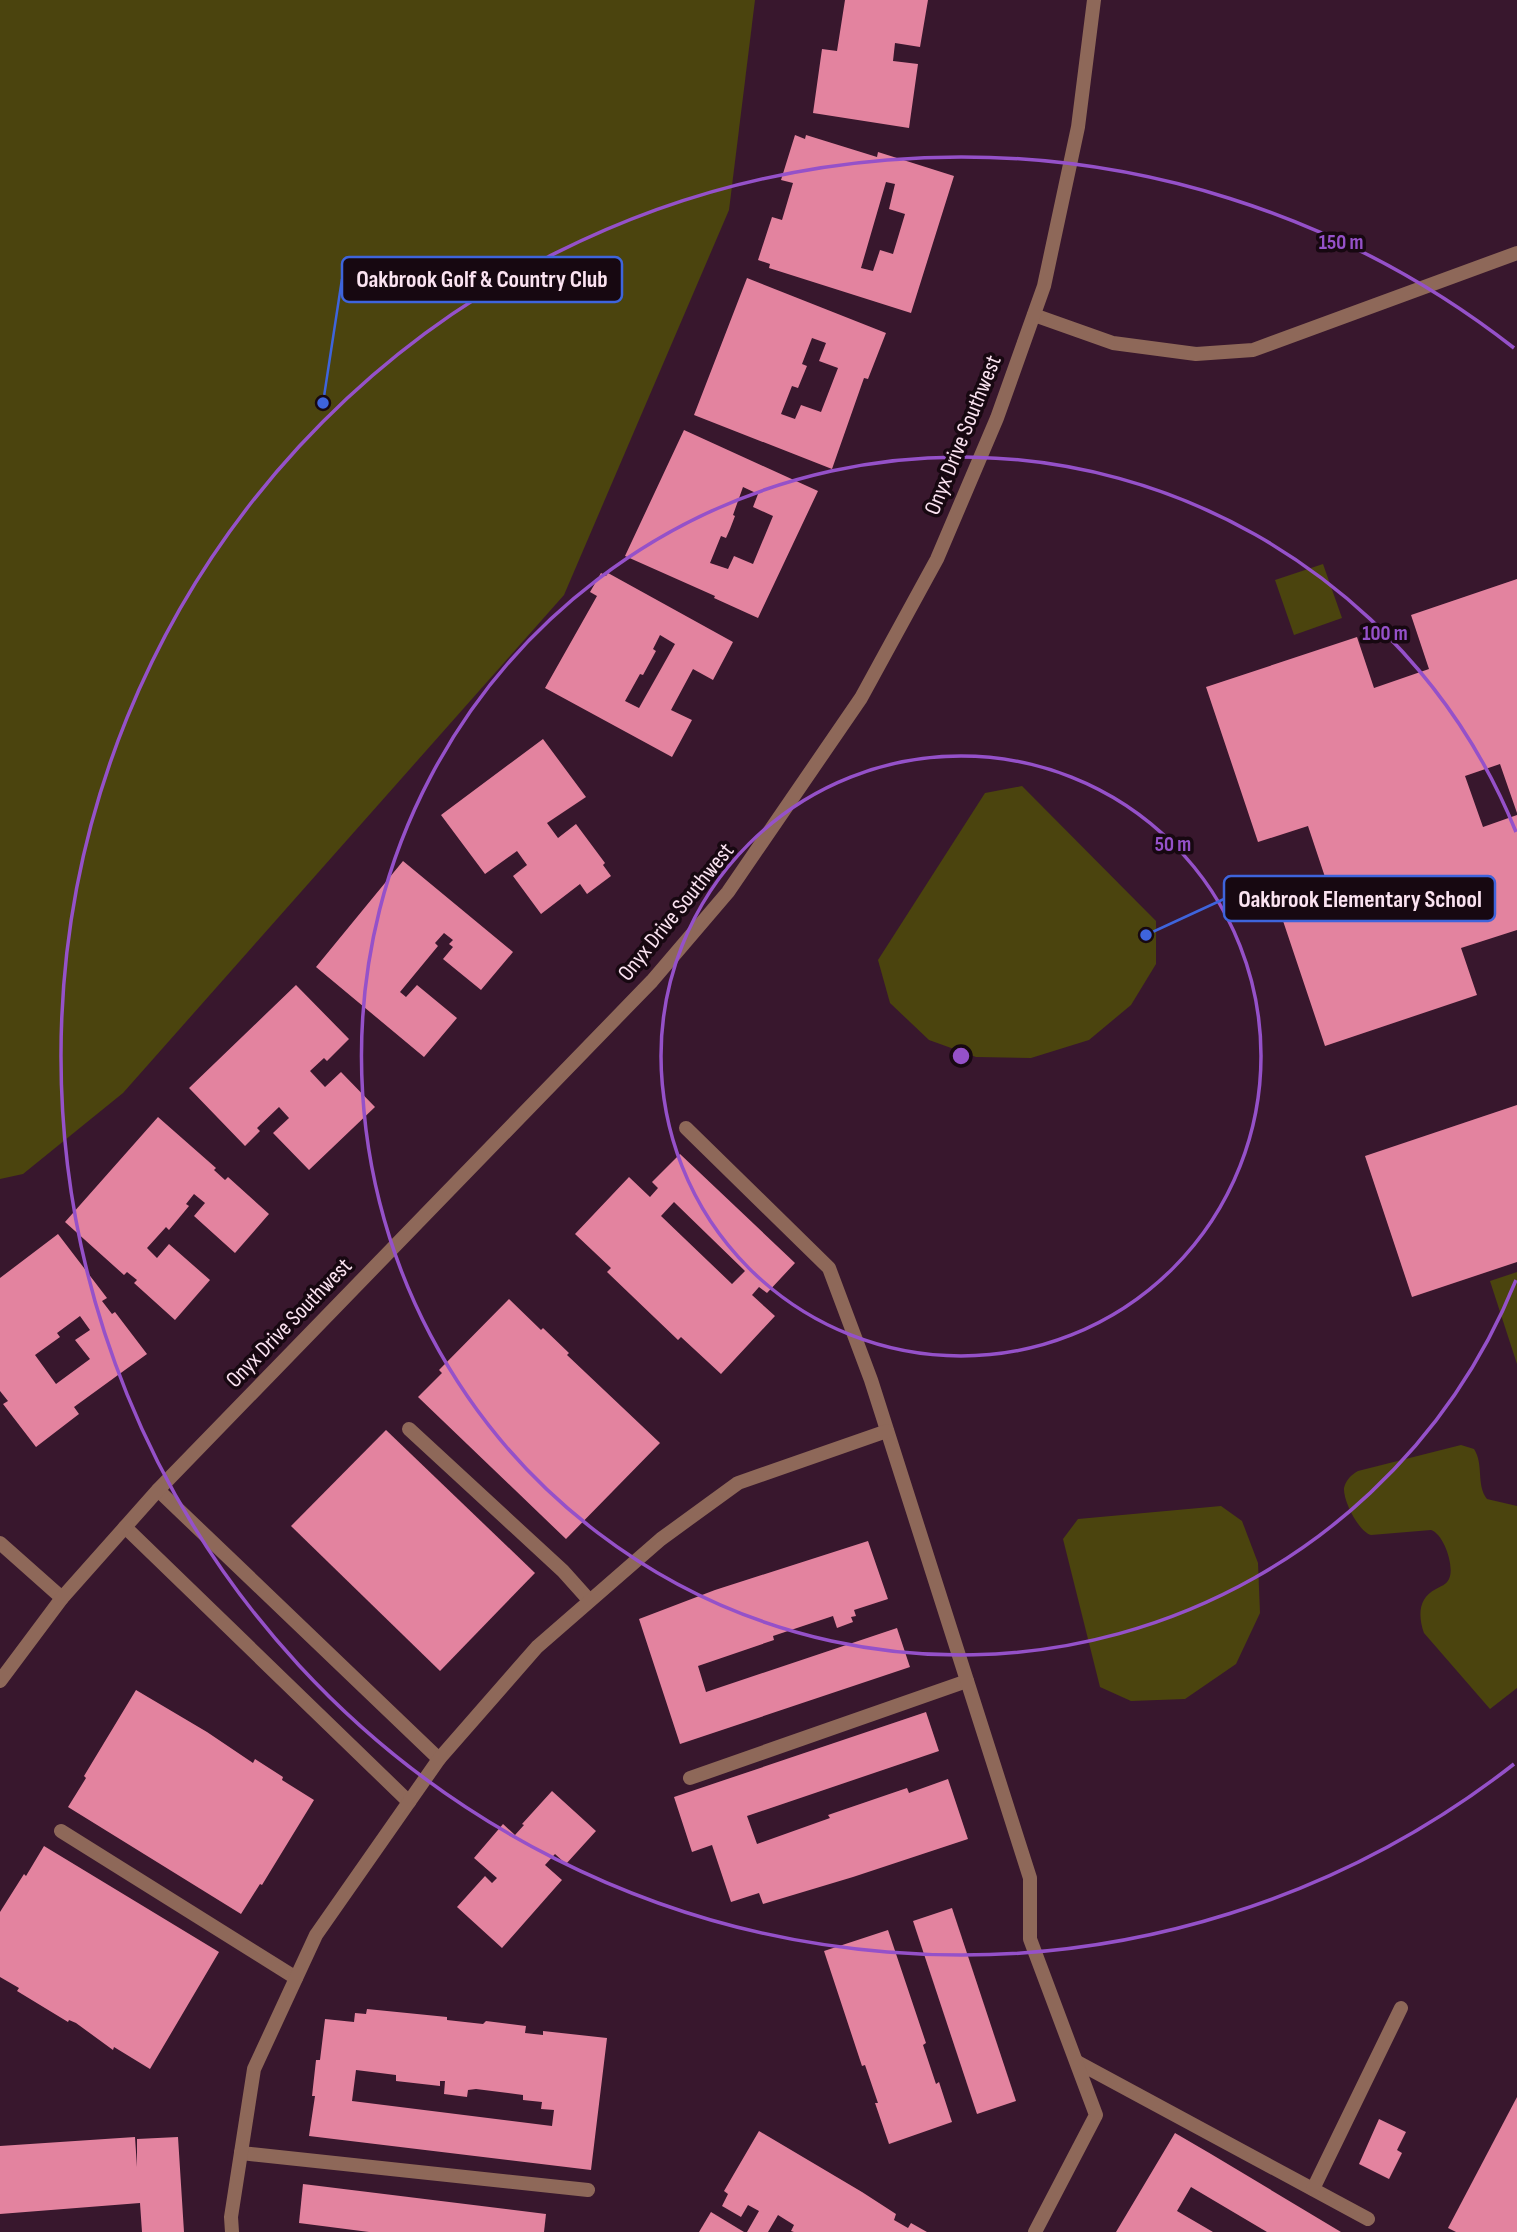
<svg xmlns="http://www.w3.org/2000/svg" width="1517" height="2232" viewBox="0 0 1517 2232" font-family="'Sofia Sans Condensed',sans-serif">
<style>
.green{fill:#4b440e}
.building{fill:#e3839f;fill-rule:evenodd}
.lines{fill:none;stroke-linecap:round;stroke-linejoin:round}
.service{stroke:#8e6859;stroke-width:14}
.minor{stroke:#8e6859;stroke-width:14}
.tertiary{stroke:#8e6859;stroke-width:14}
.ring{fill:none;stroke:#9551c9;stroke-width:3.5}
.labels{text-anchor:middle;dominant-baseline:central;stroke-width:7;stroke-linejoin:round;paint-order:stroke}
.street-label{font-size:23px;fill:#fbe3f1;stroke:#170811}
.centre{fill:#9551c9;stroke:#170811;stroke-width:3.5}
.ring-label{font-size:21px;text-anchor:middle;font-weight:bold;fill:#9551c9;stroke:#170811;stroke-width:7;stroke-linejoin:round;paint-order:stroke}
.leader{fill:none;stroke:#3e64dc;stroke-width:2.5}
.callout-dot{fill:#3e64dc;stroke:#170811;stroke-width:2.5}
.callout{fill:#170811;stroke:#3e64dc;stroke-width:2.5}
.callout-label{font-size:24px;text-anchor:middle;font-weight:bold;fill:#fbe3f1}
</style>
<rect width="100%" height="100%" fill="#38172d"/>
<g class="green">
<polygon points="0,0 755,0 729,210 564,595 123,1093 23,1174 0,1179"/>
<polygon points="1323,564 1342,618 1294,635 1275,580"/>
<polygon points="1022,786 1156,921 1156,964 1131,1005 1089,1040 1031,1058 976,1057 929,1040 890,1003 878,960 985,793"/>
<polygon points="1517,1272 1517,1364 1490,1281"/>
<path d="M1461 1445 1474 1449C1484 1464 1476 1485 1487 1499L1517 1506V1688L1490 1709 1424 1633C1418 1616 1418 1598 1436 1589 1441 1586 1446 1585 1449 1579 1455 1567 1444 1534 1431 1530L1371 1535C1359 1532 1343 1501 1344 1488 1346 1480 1351 1475 1358 1471Z"/>
<polygon points="1221,1506 1242,1521 1258,1563 1260,1613 1236,1664 1185,1699 1131,1701 1100,1687 1063,1539 1078,1519"/>
</g>
<g class="building">
<polygon points="845,0 928,0 920,47 895,43 893,61 918,64 909,128 813,113 822,49 837,51"/>
<path d="M795 135 805 139 806 135 877 157 878 152 954 176 911 313 769 268 770 264 758 260 772 217 782 220 793 183 781 180ZM886 182 895 184 889 209 905 214 893 254 880 250 873 271 861 268Z"/>
<path d="M747 278 886 333 868 379 864 378 832 469 694 415ZM812 338 826 343 819 361 838 368 821 412 801 405 795 419 781 414 792 386 798 388 807 366 802 364Z"/>
<path d="M684 430 818 491 758 618 714 598 715 596 625 556ZM743 487 758 494 753 507 773 516 753 564 734 556 728 569 710 563 721 536 726 538 730 529 735 516 733 515Z"/>
<path d="M601 573 606 576 608 573 733 642 713 680 693 669 671 710 692 720 672 757 545 688 597 596 590 592ZM660 635 675 644 639 708 625 701 640 674 643 675 656 651 653 649Z"/>
<polygon points="1517,579 1517,813 1500,764 1465,776 1483,827 1517,815 1517,930 1461,948 1477,995 1325,1046 1275,897 1326,880 1308,826 1258,842 1206,687 1357,637 1374,688 1429,669 1411,615"/>
<polygon points="543,739 586,797 547,823 558,838 576,824 605,863 603,865 611,876 587,894 580,884 541,914 513,876 527,865 517,851 485,874 441,815"/>
<polygon points="403,861 513,952 481,990 443,959 453,947 449,944 453,940 444,933 435,943 438,946 400,992 406,997 417,985 457,1018 424,1057 316,967"/>
<polygon points="296,985 349,1039 327,1061 324,1058 310,1071 325,1087 341,1072 375,1107 309,1170 273,1133 289,1118 279,1107 257,1128 260,1131 245,1146 189,1088"/>
<polygon points="1517,1105 1517,1262 1412,1297 1365,1156"/>
<polygon points="158,1117 216,1168 214,1170 225,1180 228,1177 269,1214 235,1253 194,1216 205,1203 194,1194 186,1204 189,1206 169,1230 166,1227 147,1248 157,1258 169,1244 210,1280 175,1320 134,1283 137,1280 127,1272 124,1275 65,1222"/>
<path d="M680 1154 795 1263 767 1293 759 1287 752 1295 775 1316 721 1374 681 1337 678 1340 607 1272 611 1268 575 1234 629 1177 650 1197 658 1188 652 1182ZM674 1202 745 1271 732 1284 661 1216Z"/>
<path d="M58 1234 107 1298 102 1301 112 1314 115 1312 147 1354 74 1407 79 1414 36 1447 3 1404 8 1401 0 1391V1278ZM80 1316 90 1330 75 1340 90 1359 56 1384 35 1355 60 1337 57 1333Z"/>
<polygon points="509,1299 541,1330 543,1328 569,1353 567,1355 660,1443 566,1539 418,1397 442,1373 439,1370"/>
<polygon points="386,1430 535,1573 440,1671 291,1526"/>
<polygon points="868,1541 888,1599 854,1610 856,1616 851,1617 853,1622 837,1628 833,1616 773,1636 774,1640 698,1666 706,1692 897,1628 910,1667 680,1744 639,1619 715,1590"/>
<polygon points="136,1690 207,1732 253,1763 255,1759 283,1777 282,1780 314,1800 262,1885 260,1884 241,1914 68,1807 86,1778 84,1776"/>
<polygon points="926,1712 939,1751 747,1816 757,1844 830,1818 828,1815 907,1788 909,1793 948,1779 968,1839 853,1877 763,1904 759,1893 731,1902 712,1845 692,1852 674,1797"/>
<polygon points="552,1791 596,1831 566,1864 555,1854 545,1865 562,1880 502,1948 457,1907 485,1876 492,1883 497,1878 474,1858 503,1824 515,1835 524,1825 522,1824"/>
<polygon points="44,1846 219,1952 150,2069 114,2047 113,2050 76,2023 69,2020 68,2022 17,1991 19,1988 0,1977 0,1912 24,1874 26,1876"/>
<polygon points="952,1908 1016,2101 977,2114 913,1921"/>
<polygon points="888,1930 926,2043 923,2045 936,2084 939,2082 952,2122 889,2144 875,2103 878,2103 865,2065 862,2066 824,1951"/>
<path d="M367 2009 447 2017V2020L483 2024 486 2021 526 2026 525 2033 543 2035V2031L607 2038 591 2170 309 2136 315 2096H312L316 2060H320L325 2019 354 2022 355 2013 366 2014ZM356 2070 396 2075V2081L440 2086V2081H445L444 2094 467 2097 468 2090 476 2089 523 2095V2100L542 2102 541 2109 554 2110 552 2126 352 2101Z"/>
<polygon points="1517,2097 1517,2232 1456,2232 1448,2228"/>
<polygon points="1379,2119 1406,2132 1397,2150 1402,2153 1389,2179 1359,2164"/>
<polygon points="759,2131 862,2192 896,2214 894,2220 908,2228 911,2223 927,2232 794,2232 791,2231 794,2225 778,2215 768,2232 747,2232 759,2211 748,2205 741,2217 722,2206 728,2194 724,2191"/>
<polygon points="1175,2133 1211,2154 1341,2232 1267,2232 1191,2187 1177,2211 1213,2232 1116,2232"/>
<polygon points="135,2137 137,2167 137,2139 178,2137 184,2232 142,2232 140,2203 0,2214 0,2146"/>
<polygon points="303,2184 546,2214 544,2232 369,2232 299,2223"/>
<polygon points="711,2212 744,2232 699,2232"/>
</g>
<g class="lines">
<g class="service">
<polyline points="1034,315 1113,343 1196,354 1253,350 1517,253"/>
<polyline points="409,1429 563,1571 589,1600"/>
<polyline points="0,1543 62,1598"/>
<polyline points="690,1778 967,1681"/>
<polyline points="61,1831 296,1978"/>
<polyline points="1077,2062 1368,2219"/>
<polyline points="241,2153 588,2190"/>
<polyline points="1313,2189 1401,2008"/>
</g>
<g class="minor">
<polyline points="686,1128 829,1268 871,1380 1030,1878 1030,1939 1096,2115 1035,2232"/>
<polyline points="158,1490 439,1759"/>
<polyline points="125,1527 409,1802"/>
<polyline points="232,2232 231,2217 254,2069 316,1935 439,1759 537,1647 661,1539 738,1483 887,1431"/>
</g>
<polyline class="tertiary" points="0,1681 62,1598 158,1490 652,981 728,892 861,698 937,559 997,418 1044,286 1078,127 1094,0"/>
</g>
<g class="ring">
<circle cx="961" cy="1056" r="300"/>
<path d="M1516 1280A599 599 0 1 1 1516 832"/>
<path d="M1514 1764A899 899 0 1 1 1514 348"/>
</g>
<g class="labels">
<g class="street-label">
<text transform="translate(963 435) rotate(-68)">Onyx Drive Southwest</text>
<text transform="translate(676 912) rotate(-51)">Onyx Drive Southwest</text>
<text transform="translate(289 1323) rotate(-46)">Onyx Drive Southwest</text>
</g>
</g>
<circle cx="961" cy="1056" r="10" class="centre"/>
<g class="ring-label">
<text x="1341" y="249">150 m</text>
<text x="1385" y="640">100 m</text>
<text x="1173" y="851">50 m</text>
</g>
<path class="leader" d="M323 403L342 279M1146 935L1224 899"/>
<g class="callout-dot">
<circle cx="323" cy="403" r="7"/>
<circle cx="1146" cy="935" r="7"/>
</g>
<g class="callout">
<rect x="342" y="257" width="280" height="45" rx="7"/>
<rect x="1224" y="876" width="271" height="45" rx="7"/>
</g>
<g class="callout-label">
<text x="482" y="287">Oakbrook Golf &amp; Country Club</text>
<text x="1360" y="907">Oakbrook Elementary School</text>
</g>
</svg>
